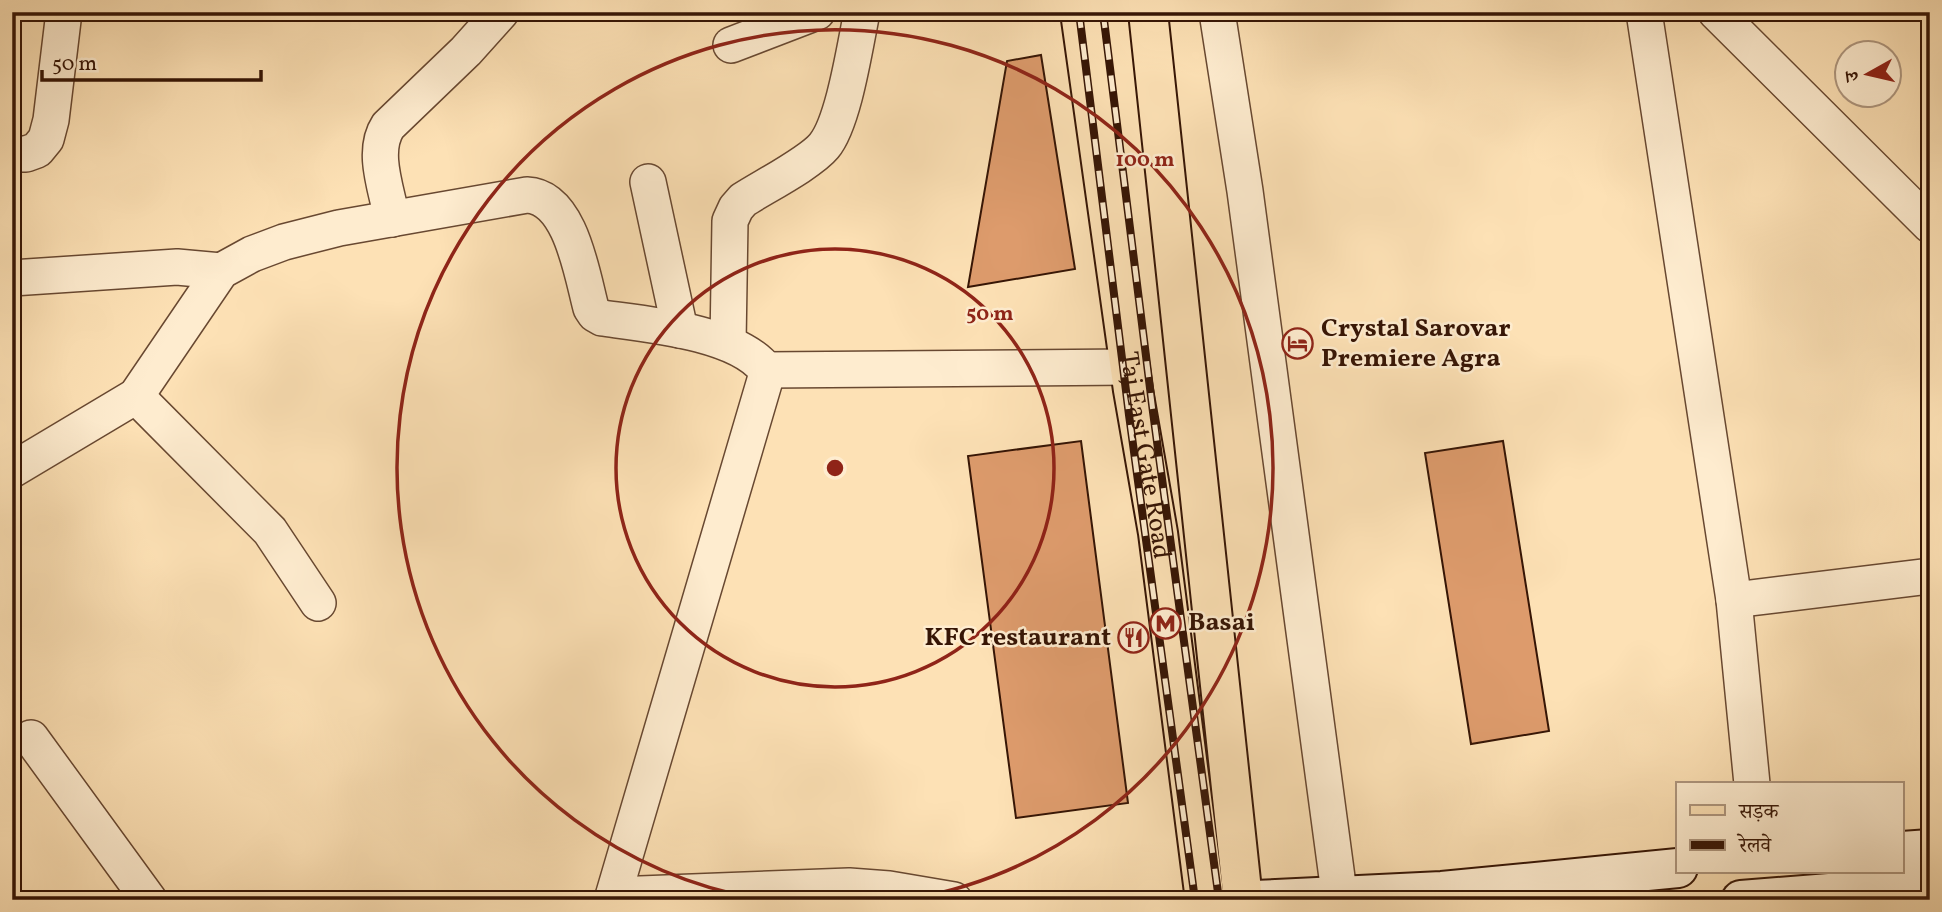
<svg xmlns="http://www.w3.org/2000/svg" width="1942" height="912" viewBox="0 0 1942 912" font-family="Vollkorn,'Noto Serif Devanagari',serif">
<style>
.building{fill:#dd9b6c;stroke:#361505;stroke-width:2}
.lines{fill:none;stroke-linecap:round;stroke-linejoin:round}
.street-casing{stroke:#684831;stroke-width:38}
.secondary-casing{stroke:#361505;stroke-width:42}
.primary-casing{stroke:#361505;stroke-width:42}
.street{stroke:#feeccf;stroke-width:35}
.secondary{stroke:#feeccf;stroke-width:38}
.primary{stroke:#fde1b5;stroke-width:38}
.rail-casing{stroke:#361505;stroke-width:8}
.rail{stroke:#feeccf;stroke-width:5;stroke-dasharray:16;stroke-linecap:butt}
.ring{fill:none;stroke:#8f2418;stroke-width:3.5}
.labels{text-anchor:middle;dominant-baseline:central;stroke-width:5;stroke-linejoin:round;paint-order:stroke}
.poi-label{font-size:26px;font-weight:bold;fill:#361505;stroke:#feeccf;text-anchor:start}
.street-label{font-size:26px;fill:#361505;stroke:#feeccf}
.centre{fill:#8f2418;stroke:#feeccf;stroke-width:3.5}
.ring-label{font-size:21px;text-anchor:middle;font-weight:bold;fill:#8f2418;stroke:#feeccf;stroke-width:5;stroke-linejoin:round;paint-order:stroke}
</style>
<rect width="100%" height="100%" fill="#fde1b5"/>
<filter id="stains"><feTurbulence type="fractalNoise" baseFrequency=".00286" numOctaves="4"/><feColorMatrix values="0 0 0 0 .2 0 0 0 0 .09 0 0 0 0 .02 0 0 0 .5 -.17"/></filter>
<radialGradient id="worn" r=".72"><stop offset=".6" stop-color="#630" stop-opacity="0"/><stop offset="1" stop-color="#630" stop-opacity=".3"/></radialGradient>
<g class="building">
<polygon points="1041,55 1075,269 968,287 1007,61"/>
<polygon points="1081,441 1128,803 1016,818 968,456"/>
<polygon points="1503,441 1549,731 1471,744 1425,453"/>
</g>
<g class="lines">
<defs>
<g id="street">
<polyline points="1217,12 1245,191 1340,900"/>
<polyline points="1644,12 1734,600 1752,784"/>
<polyline points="1716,12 1930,225"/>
<polyline points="731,45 817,12"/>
<polyline points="12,154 26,154 37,150 46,139 51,120 64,12"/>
<polyline points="648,182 680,330"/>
<path d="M392 219C387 190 371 152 388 126L466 51 501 12"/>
<polyline points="12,278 177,267 221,271"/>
<path d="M728 343 730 221 736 208 743 200C763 187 810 163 824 146 844 122 855 45 862 12"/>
<polyline points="766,370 1130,367"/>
<polyline points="136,396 270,531 318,603"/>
<path d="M12 470 136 396 221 271 252 254 284 242 339 228 527 195C571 197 582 275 591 308L595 314 602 318C646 324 738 332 766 370L765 380 612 900"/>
<polyline points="1734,600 1930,576"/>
<polyline points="31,738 149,900"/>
<polyline points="614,895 849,886 889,889 954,900"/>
</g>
<g id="secondary">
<polyline points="1902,851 1930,849"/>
<polyline points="1255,900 1442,891 1678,868"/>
<polyline points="1741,900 1930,885"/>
</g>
<g id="primary">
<path id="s1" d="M1080 12 1133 390 1158 533 1205 900"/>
<polyline points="1148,12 1243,900"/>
</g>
</defs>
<use href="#street" class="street-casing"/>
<use href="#secondary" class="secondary-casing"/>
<use href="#primary" class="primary-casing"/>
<use href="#street" class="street"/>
<use href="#secondary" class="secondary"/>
<use href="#primary" class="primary"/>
<defs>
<g id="rail">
<polyline points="1079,12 1129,415 1195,900"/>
<polyline points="1103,12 1153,412 1219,900"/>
</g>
</defs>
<use href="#rail" class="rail-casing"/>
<use href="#rail" class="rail"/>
</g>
<g class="ring">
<circle cx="835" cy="468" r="219"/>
<path d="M759 899A438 438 0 1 1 911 899"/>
</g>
<defs>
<symbol id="hotel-ring" viewBox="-11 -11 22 22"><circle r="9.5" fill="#feeccf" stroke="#8f2418" stroke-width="1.5"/><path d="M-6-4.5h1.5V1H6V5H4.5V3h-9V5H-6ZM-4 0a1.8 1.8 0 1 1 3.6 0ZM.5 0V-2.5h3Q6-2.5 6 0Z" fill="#8f2418"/></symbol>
<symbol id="metro-ring" viewBox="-11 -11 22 22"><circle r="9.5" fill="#feeccf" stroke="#8f2418" stroke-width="1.5"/><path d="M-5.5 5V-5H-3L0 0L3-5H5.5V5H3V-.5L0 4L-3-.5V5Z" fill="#8f2418"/></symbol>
<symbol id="restaurant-ring" viewBox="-11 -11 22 22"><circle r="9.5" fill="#feeccf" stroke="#8f2418" stroke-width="1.5"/><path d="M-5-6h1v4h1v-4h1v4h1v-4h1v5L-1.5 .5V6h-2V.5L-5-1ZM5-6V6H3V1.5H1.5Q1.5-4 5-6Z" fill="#8f2418"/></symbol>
</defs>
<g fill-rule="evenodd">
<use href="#hotel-ring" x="1280" y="326" width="35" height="35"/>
<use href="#metro-ring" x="1148" y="606" width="35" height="35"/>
<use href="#restaurant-ring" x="1116" y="620" width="35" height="35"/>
</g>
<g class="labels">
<g class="poi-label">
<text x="1321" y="329">Crystal Sarovar<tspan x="1321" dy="30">Premiere Agra</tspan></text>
<text x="1188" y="623">Basai</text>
<text x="1111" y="638" text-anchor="end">KFC restaurant</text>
</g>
<g class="street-label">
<text stroke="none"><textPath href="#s1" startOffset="448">Taj East Gate Road</textPath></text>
</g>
</g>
<circle cx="835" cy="468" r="10" class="centre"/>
<g class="ring-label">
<text x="1145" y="166">100 m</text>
<text x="990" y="320">50 m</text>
</g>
<rect width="1942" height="912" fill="none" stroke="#fde1b5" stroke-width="42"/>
<rect x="14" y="14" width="1914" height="884" fill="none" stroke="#361505" stroke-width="3.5"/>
<rect x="21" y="21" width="1900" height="870" fill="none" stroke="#361505" stroke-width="2"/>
<rect x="1676" y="782" width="228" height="91" fill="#feeccf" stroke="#ae967e" stroke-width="2"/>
<rect x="1690" y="805" width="35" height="10" fill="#fde1b5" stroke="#ae967e" stroke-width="2"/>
<text x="1739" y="818" font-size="21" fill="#361505">सड़क</text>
<rect x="1690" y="840" width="35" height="10" fill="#361505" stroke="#ae967e" stroke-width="2"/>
<text x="1739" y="852" font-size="21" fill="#361505">रेलवे</text>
<g transform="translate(1868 74) rotate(262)"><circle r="33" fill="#feeccf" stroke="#ae967e" stroke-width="2"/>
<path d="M0-5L12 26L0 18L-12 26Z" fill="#8f2418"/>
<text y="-10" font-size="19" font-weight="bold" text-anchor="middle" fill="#361505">उ</text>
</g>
<path d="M42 70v10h219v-10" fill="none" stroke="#361505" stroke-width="3.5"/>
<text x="52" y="70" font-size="21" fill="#361505" stroke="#feeccf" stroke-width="5" paint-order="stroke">50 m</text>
<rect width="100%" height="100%" filter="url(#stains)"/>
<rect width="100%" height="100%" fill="url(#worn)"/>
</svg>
